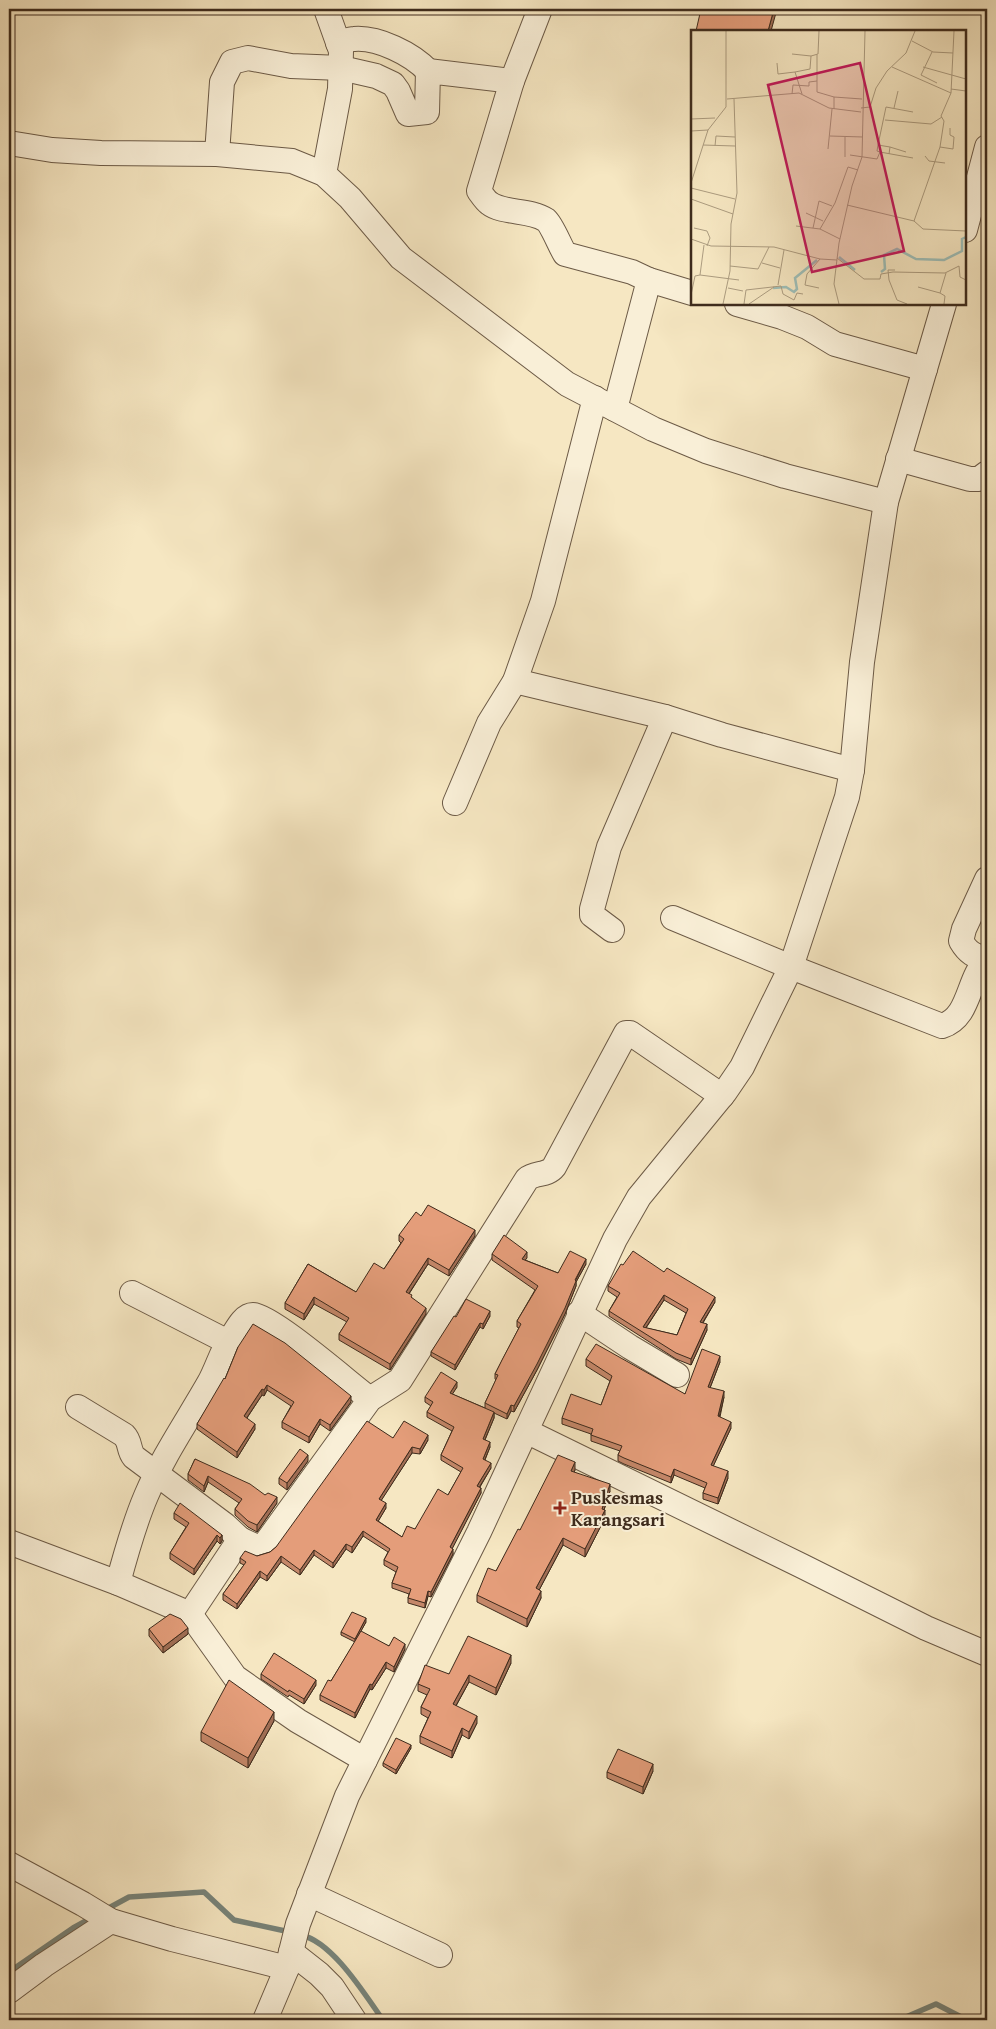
<svg xmlns="http://www.w3.org/2000/svg" width="996" height="2029" viewBox="0 0 996 2029" font-family="'Gentium Book Plus',serif">
<style>
.lines{fill:none;stroke-linecap:round;stroke-linejoin:round}
.stream{stroke:#78847a;stroke-width:5.5}
.minor-casing{stroke:#6c5a46;stroke-width:26}
.minor{stroke:#f9efd7;stroke-width:24}
.wall{fill:#c48769;stroke:#3e2b1c;fill-rule:evenodd}
.shaded-wall{fill:#a06e55;stroke:#3e2b1c}
.building{fill:#e49d7a;stroke:#3e2b1c;fill-rule:evenodd}
.poi-dot{fill:#8f2418;stroke:#f9efd7;stroke-width:2}
.labels{text-anchor:middle;dominant-baseline:central;stroke-width:4;stroke-linejoin:round;paint-order:stroke}
.poi-label{font-size:19px;font-weight:bold;fill:#3e2b1c;stroke:#f9efd7;text-anchor:start}
.inset-river{fill:none;stroke:#9ebfb9;stroke-width:2.5}
.inset-road{fill:none;stroke:#ac9c80;stroke-width:1}
.view{fill:#c2185b;fill-opacity:0.15;stroke:#c2185b;stroke-width:2.5}
.inset-edge{fill:none;stroke:#3e2b1c;stroke-width:2.5}
</style>
<rect width="100%" height="100%" fill="#f6e7c2"/>
<filter id="stains"><feTurbulence type="fractalNoise" baseFrequency=".004" numOctaves="4"/><feColorMatrix values="0 0 0 0 .2 0 0 0 0 .09 0 0 0 0 .02 0 0 0 .5 -.17"/></filter>
<radialGradient id="worn" r=".72"><stop offset=".6" stop-color="#630" stop-opacity="0"/><stop offset="1" stop-color="#630" stop-opacity=".3"/></radialGradient>
<g class="lines">
<g class="stream">
<polyline points="105,1910 129,1897 204,1892 234,1920 290,1932"/>
<path d="M301 1935C333 1942 365 1995 383 2020"/>
<polyline points="9,1972 73,1928 93,1917"/>
<polyline points="876,2020 906,2017 936,2004 967,2020"/>
</g>
<defs>
<g id="minor">
<path d="M540 9 512 81 479 191C482 195 485 200 489 203 503 214 530 209 546 220 552 225 560 246 565 254L632 272 649 280 615 409"/>
<path d="M338 43C343 42 349 39 354 39 378 37 412 54 428 71"/>
<polyline points="9,143 52,150 101,153 217,154 292,161 324,174 350,198 401,258 567,384 653,429 706,451 785,476 886,502"/>
<polyline points="217,154 222,82 232,62 248,58 291,66 341,68 376,76 393,84 398,91 408,114 427,112 428,71 512,81"/>
<polyline points="324,174 340,89 341,51 326,9"/>
<polyline points="965,230 987,147"/>
<polyline points="649,280 692,293"/>
<polyline points="737,304 782,317 807,327 835,344 925,369"/>
<polyline points="898,459 970,479 979,479 987,473"/>
<polyline points="515,681 665,717 722,735 852,770"/>
<polyline points="455,803 489,723 515,681 543,601 595,398"/>
<path d="M987 879 964 929 961 941C968 953 974 956 987 959"/>
<path d="M673 918 791 967 942 1026C971 1017 967 978 987 960"/>
<polyline points="612,930 592,915 592,909 609,847 665,717"/>
<polyline points="132,1293 228,1342"/>
<polyline points="579,1313 630,1347 677,1375"/>
<path d="M78 1407 124 1435C131 1442 128 1450 134 1457L225 1525 240 1539"/>
<polyline points="526,1431 802,1566 926,1628 987,1654"/>
<polyline points="9,1542 118,1583 190,1614 235,1677 298,1721 365,1760"/>
<path d="M118 1583C126 1553 134 1524 146 1496 163 1456 188 1420 209 1383 217 1369 222 1350 231 1338 236 1331 243 1315 253 1315 271 1315 351 1385 370 1399"/>
<path d="M190 1614 240 1539 257 1547 265 1544 370 1399 400 1380 527 1179C535 1172 547 1176 554 1167L626 1033H630L722 1096"/>
<polyline points="9,1864 83,1904 111,1921 172,1939 287,1968"/>
<polyline points="309,1894 440,1955"/>
<polyline points="291,1952 319,1974 332,1987 354,2020"/>
<polyline points="9,1991 44,1965 111,1921"/>
<polyline points="265,2020 287,1968 298,1924 347,1796 479,1532 615,1239 639,1197 725,1092 742,1067 791,967 847,797 852,770 862,662 886,502 944,304"/>
</g>
</defs>
<use href="#minor" class="minor-casing"/>
<use href="#minor" class="minor"/>
</g>
<g class="wall">
<polygon points="421,1216 475,1236 449,1276 428,1264 409,1294 412,1298 426,1314 390,1370 339,1340 339,1334 347,1322 314,1304 304,1320 285,1309 285,1303 308,1264 356,1292 384,1269 401,1243 399,1241 399,1235"/>
<polygon points="492,1254 527,1258 525,1260 558,1273 586,1264 576,1282 576,1286 565,1314 537,1370 514,1412 511,1411 507,1419 494,1413 494,1418 485,1440 490,1447 485,1460 491,1468 480,1487 481,1493 452,1548 453,1554 431,1597 428,1596 425,1608 408,1603 408,1598 409,1594 392,1588 392,1583 396,1572 384,1565 384,1560 388,1552 363,1536 352,1553 346,1549 333,1568 314,1555 300,1575 281,1562 267,1581 260,1577 237,1609 223,1600 223,1594 244,1565 240,1563 240,1558 257,1556 270,1552 276,1547 393,1438 428,1440 420,1454 412,1453 381,1500 386,1508 378,1521 402,1537 415,1529 448,1495 461,1472 441,1460 441,1455 452,1431 427,1417 427,1412 431,1406 425,1402 425,1397 457,1387 452,1394 485,1408 485,1403 496,1380 495,1379 495,1374 519,1328 517,1327 517,1321 535,1290 492,1260"/>
<path d="M623 1265 664 1272 715 1302 703 1323 707 1330 691 1365 676 1359 609 1316V1311L617 1297 608 1291V1286ZM664 1300 686 1313 677 1335 646 1328Z"/>
<polygon points="490,1316 483,1329 480,1327 455,1370 431,1356 431,1352 456,1317"/>
<polygon points="238,1347 351,1402 330,1431 320,1424 309,1443 282,1428 282,1422 291,1406 267,1390 264,1396 262,1395 247,1418 255,1429 237,1458 197,1429 197,1424 225,1379"/>
<polygon points="586,1359 685,1394 720,1362 710,1388 724,1397 720,1417 731,1428 713,1466 728,1478 718,1504 703,1499 703,1493 705,1488 674,1475 671,1483 624,1464 618,1461 618,1455 620,1451 591,1441 591,1434 562,1424 562,1418 601,1405 610,1381 586,1366"/>
<polygon points="195,1459 277,1503 257,1532 248,1527 235,1515 235,1509 239,1503 208,1482 204,1492 188,1480 188,1474"/>
<polygon points="308,1461 287,1490 279,1484 279,1478"/>
<polygon points="575,1470 574,1472 610,1491 604,1510 605,1518 585,1557 563,1545 539,1590 541,1598 527,1627 477,1602 477,1595 496,1571 520,1530"/>
<polygon points="174,1513 222,1535 222,1541 220,1544 217,1541 194,1575 170,1559 170,1553 186,1527 174,1519"/>
<polygon points="366,1622 359,1634 389,1646 405,1649 394,1672 386,1668 372,1690 370,1689 355,1718 320,1700 320,1695 331,1681 355,1642 341,1635 341,1632"/>
<polygon points="149,1629 188,1634 163,1653 149,1636"/>
<polygon points="511,1663 496,1695 469,1682 456,1706 477,1723 469,1739 462,1735 452,1758 420,1743 420,1736 428,1718 421,1714 421,1707 427,1695 418,1691 418,1684 449,1674"/>
<polygon points="261,1674 316,1685 304,1704 289,1695 288,1697 261,1679"/>
<polygon points="274,1721 248,1768 201,1741 201,1732"/>
<polygon points="411,1748 396,1774 383,1766 383,1763"/>
<polygon points="653,1771 643,1794 607,1778 607,1772"/>
</g>
<g class="shaded-wall">
<polygon points="774,9 777,9 771,31 768,31"/>
<polygon points="475,1230 475,1236 449,1276 449,1270"/>
<polygon points="527,1252 527,1258 522,1264 522,1259"/>
<polygon points="428,1258 428,1264 406,1298 406,1292"/>
<polygon points="586,1259 586,1264 576,1282 576,1286 565,1314 537,1370 514,1412 514,1406"/>
<polygon points="664,1295 664,1300 643,1332 643,1327"/>
<polygon points="314,1297 314,1304 304,1320 304,1314"/>
<polygon points="715,1297 715,1302 700,1327 700,1322"/>
<polygon points="426,1308 426,1314 390,1370 390,1364"/>
<polygon points="490,1311 490,1316 483,1329 483,1324"/>
<polygon points="480,1323 480,1327 455,1370 455,1365"/>
<polygon points="707,1324 707,1330 691,1365 691,1359"/>
<polygon points="720,1356 720,1362 708,1393 708,1387"/>
<polygon points="457,1382 457,1387 450,1398 450,1393"/>
<polygon points="267,1385 267,1390 264,1396 264,1390"/>
<polygon points="262,1389 262,1395 244,1422 244,1416"/>
<polygon points="724,1391 724,1397 718,1422 718,1416"/>
<polygon points="351,1396 351,1402 330,1431 330,1425"/>
<polygon points="511,1405 511,1411 507,1419 507,1414"/>
<polygon points="494,1412 494,1418 483,1444 483,1439"/>
<polygon points="320,1419 320,1424 309,1443 309,1437"/>
<polygon points="731,1422 731,1428 711,1471 711,1465"/>
<polygon points="255,1424 255,1429 237,1458 237,1452"/>
<polygon points="428,1435 428,1440 420,1454 420,1449"/>
<polygon points="490,1442 490,1447 483,1464 483,1459"/>
<polygon points="412,1447 412,1453 379,1504 379,1499"/>
<polygon points="308,1455 308,1461 287,1490 287,1483"/>
<polygon points="575,1462 575,1470 571,1478 571,1471"/>
<polygon points="491,1463 491,1468 477,1491 477,1486"/>
<polygon points="674,1469 674,1475 671,1483 671,1477"/>
<polygon points="728,1471 728,1478 718,1504 718,1498"/>
<polygon points="208,1476 208,1482 204,1492 204,1486"/>
<polygon points="610,1484 610,1491 602,1516 605,1510 605,1518 585,1557 585,1549 602,1509"/>
<polygon points="481,1488 481,1493 450,1553 450,1547"/>
<polygon points="277,1497 277,1503 257,1532 257,1525"/>
<polygon points="386,1503 386,1508 376,1525 376,1520"/>
<polygon points="363,1531 363,1536 352,1553 352,1547"/>
<polygon points="217,1535 217,1541 194,1575 194,1569"/>
<polygon points="222,1535 222,1541 220,1544 220,1538"/>
<polygon points="563,1538 563,1545 536,1596 536,1588"/>
<polygon points="346,1544 346,1549 333,1568 333,1563"/>
<polygon points="453,1549 453,1554 431,1597 431,1592"/>
<polygon points="314,1550 314,1555 300,1575 300,1570"/>
<polygon points="281,1556 281,1562 267,1581 267,1576"/>
<polygon points="260,1571 260,1577 237,1609 237,1604"/>
<polygon points="428,1591 428,1596 425,1608 425,1603"/>
<polygon points="541,1591 541,1598 527,1627 527,1619"/>
<polygon points="366,1618 366,1622 355,1642 355,1639"/>
<polygon points="188,1628 188,1634 163,1653 163,1647"/>
<polygon points="405,1644 405,1649 394,1672 394,1667"/>
<polygon points="511,1655 511,1663 496,1695 496,1688"/>
<polygon points="386,1662 386,1668 372,1690 372,1685"/>
<polygon points="469,1675 469,1682 453,1711 453,1704"/>
<polygon points="316,1680 316,1685 304,1704 304,1699"/>
<polygon points="370,1684 370,1689 355,1718 355,1713"/>
<polygon points="274,1712 274,1721 248,1768 248,1758"/>
<polygon points="477,1716 477,1723 469,1739 469,1732"/>
<polygon points="462,1728 462,1735 452,1758 452,1751"/>
<polygon points="411,1745 411,1748 396,1774 396,1770"/>
<polygon points="653,1764 653,1771 643,1794 643,1787"/>
</g>
<g class="building">
<polygon points="701,9 774,9 768,31 696,31"/>
<polygon points="428,1205 475,1230 449,1270 428,1258 406,1292 412,1295 411,1297 426,1308 390,1364 339,1334 349,1318 314,1297 304,1314 285,1303 308,1264 356,1292 374,1263 384,1269 404,1239 399,1235 416,1212 421,1216"/>
<polygon points="504,1235 527,1252 522,1259 558,1273 570,1251 586,1259 575,1280 576,1281 565,1308 537,1364 514,1406 511,1405 507,1414 485,1403 498,1375 495,1374 502,1360 521,1324 517,1321 538,1286 492,1254"/>
<path d="M633 1251 664 1272 667 1268 715 1297 700 1322 707 1324 691 1359 676 1353 609 1311 620 1293 608 1286 621 1264 623 1265ZM664 1295 688 1309 677 1335 643 1327Z"/>
<polygon points="466,1299 490,1311 483,1324 480,1323 455,1365 431,1352 454,1316 456,1317"/>
<polygon points="253,1324 285,1343 351,1396 330,1425 320,1419 309,1437 282,1422 294,1402 267,1385 264,1390 262,1389 244,1416 255,1424 237,1452 197,1424 224,1378 225,1379 238,1347"/>
<polygon points="596,1344 685,1394 702,1349 720,1356 708,1387 724,1391 718,1416 731,1422 711,1465 728,1471 718,1498 703,1493 707,1483 674,1469 671,1477 624,1458 618,1455 622,1446 591,1435 593,1429 562,1418 571,1394 601,1405 612,1376 586,1359"/>
<polygon points="441,1372 457,1382 450,1393 494,1412 483,1439 490,1442 483,1459 491,1463 477,1486 481,1488 450,1547 453,1549 431,1592 428,1591 425,1603 408,1598 411,1589 392,1583 398,1567 384,1560 390,1549 363,1531 352,1547 346,1544 333,1563 314,1550 300,1570 281,1556 267,1576 260,1571 237,1604 223,1594 246,1562 240,1558 245,1551 257,1556 270,1552 276,1547 367,1421 393,1438 404,1421 428,1435 420,1449 412,1447 379,1499 386,1503 376,1520 402,1537 407,1526 415,1529 438,1489 448,1495 463,1468 441,1455 454,1427 427,1412 433,1402 425,1397"/>
<polygon points="300,1449 308,1455 287,1483 279,1478"/>
<polygon points="558,1455 575,1462 571,1471 610,1484 602,1509 605,1510 585,1549 563,1538 536,1588 541,1591 527,1619 477,1595 488,1568 496,1571 518,1529 520,1530"/>
<polygon points="195,1459 250,1484 265,1495 268,1493 277,1497 257,1525 248,1521 235,1509 242,1499 208,1476 204,1486 188,1474"/>
<polygon points="180,1503 222,1535 220,1538 217,1535 194,1569 170,1553 189,1523 174,1513"/>
<polygon points="352,1612 366,1618 355,1639 341,1632"/>
<polygon points="170,1614 181,1619 188,1628 163,1647 149,1629"/>
<polygon points="361,1631 389,1646 394,1637 405,1644 394,1667 386,1662 372,1685 370,1684 355,1713 320,1695 328,1680 331,1681"/>
<polygon points="468,1636 511,1655 496,1688 469,1675 453,1704 477,1716 469,1732 462,1728 452,1751 420,1736 431,1712 421,1707 430,1689 418,1684 425,1665 449,1674"/>
<polygon points="274,1653 316,1680 304,1699 289,1690 288,1692 261,1674"/>
<polygon points="229,1680 274,1712 248,1758 201,1732"/>
<polygon points="396,1738 411,1745 396,1770 383,1763"/>
<polygon points="618,1749 653,1764 643,1787 607,1772"/>
</g>
<path class="poi-dot" d="M557.5 1500.5h5v5h5v5h-5v5h-5v-5h-5v-5h5z"/>
<g class="labels">
<g class="poi-label">
<text x="571" y="1497">Puskesmas<tspan x="571" dy="22">Karangsari</tspan></text>
</g>
</g>
<g transform="translate(691 30)">
<rect width="275" height="275" fill="#f6e7c2"/>
<path class="inset-river" d="M148 227 164 240M190 242 194 239 193 225 206 219 225 229 253 230 271 221V209L275 207M82 258 95 257 103 262 106 259 104 248 126 230"/>
<path class="inset-road" d="M221 11 242 22 262 23M241 22 230 45 246 53M101 24 120 26M126 25V62L143 67V79M86 33 87 44 104 42M201 37 260 63M232 37 275 49M260 59 275 61M101 64 102 55 118 56V52L126 51M111 64 104 42 119 39 120 26 127 24 128 1M143 67 171 69M36 69 108 63 138 78 170 82M170 78 179 77 185 58 196 41 215 23 224 1M203 78 207 61M0 89 24 88M194 90 240 94 251 87M0 101 17 100M139 106 172 107M12 115 44 116M187 115 195 77 222 82M24 116 25 106 44 107M249 117 262 119 263 107 259 105V98M137 119 141 79M189 122 186 121 187 115 199 117M198 124 199 117 215 122M159 125 186 129 189 122 222 128M234 126 238 131 254 133M154 127V107M0 153 17 100 35 77V1M0 158 44 169M0 169 42 184M156 175 223 191 232 199 275 201M115 183 132 191M223 191 249 117 253 91 250 86 260 63 263 1M105 196 129 199 149 209M3 198 16 201 19 208 16 216M122 198 128 171 141 176M129 199 144 173 157 137 167 140M0 209 20 216 83 217 129 229 146 230M13 215 9 245 48 250M146 228 173 249H189L190 244 202 242 254 243 268 236 269 247 275 250M71 233 89 238M39 236 67 239 78 217M204 240H197L198 250 206 270 216 274M87 255 93 220M227 257 249 263M37 258 52 261M128 258 114 255 116 244 129 229M0 265 4 246 9 245M32 274 39 241 40 194 46 163 43 69M53 274 55 260 90 256 92 264 103 270 106 263 112 264M58 274 83 257M148 274 143 254 148 213 161 156 171 127 174 1M253 274 254 266 249 263 255 243"/>
<path class="view" d="M169 33 213 221 121 242 77 55Z"/>
<rect width="275" height="275" class="inset-edge"/>
</g>
<rect width="996" height="2029" fill="none" stroke="#f6e7c2" stroke-width="30"/>
<rect x="10" y="10" width="976" height="2009" fill="none" stroke="#3e2b1c" stroke-width="2.5"/>
<rect x="15" y="15" width="966" height="1999" fill="none" stroke="#3e2b1c"/>
<rect width="100%" height="100%" filter="url(#stains)"/>
<rect width="100%" height="100%" fill="url(#worn)"/>
</svg>
